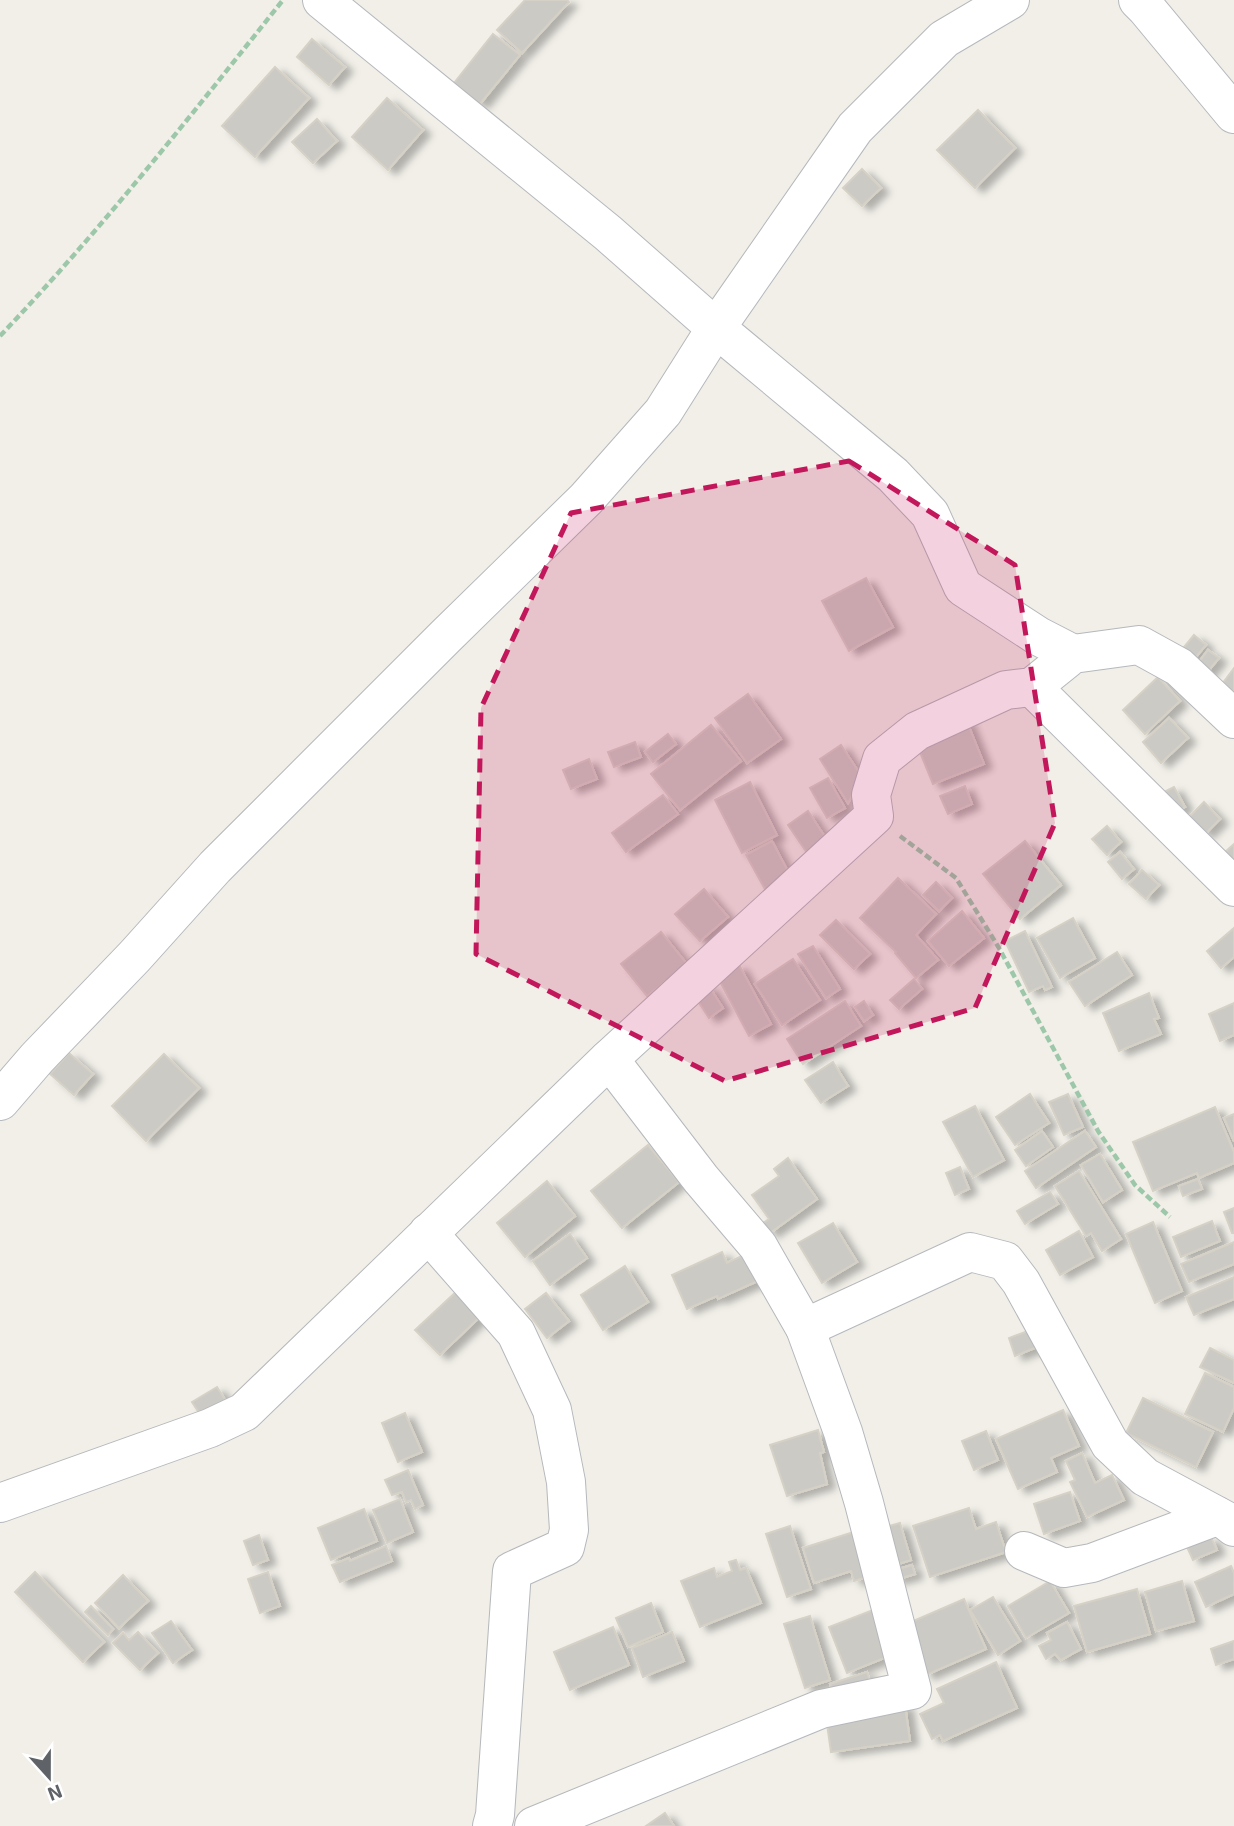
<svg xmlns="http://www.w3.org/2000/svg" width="1234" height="1826" viewBox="0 0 1234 1826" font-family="'Exo 2',sans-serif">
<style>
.building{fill:#cccac5;stroke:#d6d1c6;stroke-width:2;filter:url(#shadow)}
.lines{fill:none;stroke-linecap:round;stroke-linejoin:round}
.minor-casing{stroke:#b5b8bc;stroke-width:40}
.path{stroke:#9cc7a9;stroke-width:4.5;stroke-dasharray:7 3.5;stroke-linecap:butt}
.minor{stroke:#fff;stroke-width:38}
.marked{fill:#c2185b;fill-opacity:0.2;stroke:#c2185b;stroke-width:5;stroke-dasharray:14 9;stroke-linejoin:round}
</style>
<defs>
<filter id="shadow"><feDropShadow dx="8" dy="4.5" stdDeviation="3.5" flood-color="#0004"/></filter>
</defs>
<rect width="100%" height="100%" fill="#f1efe8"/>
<g class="building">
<polygon points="525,0 567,0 569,2 522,53 497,30"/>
<polygon points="493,34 520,55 480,104 454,83"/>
<polygon points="312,39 345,67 329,85 297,57"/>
<polygon points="275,67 309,98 255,157 222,126"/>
<polygon points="387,98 423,130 388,170 352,137"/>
<polygon points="978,110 1015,148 975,188 937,150"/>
<polygon points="317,119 337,141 313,163 292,142"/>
<polygon points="862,169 881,188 862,206 843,188"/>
<polygon points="866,578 893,627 849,651 822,601"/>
<polygon points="1194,635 1206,645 1191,663 1179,653"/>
<polygon points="1208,650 1219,658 1205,675 1195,667"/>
<polygon points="1234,668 1234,694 1222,684"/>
<polygon points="1158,677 1180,701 1145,734 1123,710"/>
<polygon points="748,694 781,739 747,763 715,718"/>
<polygon points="1169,718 1188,738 1161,763 1143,742"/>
<polygon points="966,719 984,764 933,784 915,740"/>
<polygon points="711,725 741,761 680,810 651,774"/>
<polygon points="668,734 676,744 653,762 645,752"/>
<polygon points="635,742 641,757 614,767 608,752"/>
<polygon points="841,745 862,777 848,803 820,759"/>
<polygon points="589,759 597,779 571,789 563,770"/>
<polygon points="828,778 845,808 827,818 810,788"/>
<polygon points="750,782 777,835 742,853 715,800"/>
<polygon points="965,786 972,804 948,814 940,796"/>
<polygon points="1174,787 1185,807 1175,813 1164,792"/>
<polygon points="663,795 678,814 626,852 612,833"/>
<polygon points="1204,802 1220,819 1205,834 1189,817"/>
<polygon points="808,811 827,840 807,853 788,825"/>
<polygon points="1107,826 1121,842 1107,855 1092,839"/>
<polygon points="772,841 792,879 767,893 746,855"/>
<polygon points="1025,841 1061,885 1020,919 983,874"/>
<polygon points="1234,844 1234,861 1226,851"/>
<polygon points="1120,852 1134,869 1122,879 1108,862"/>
<polygon points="1142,870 1159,885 1146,899 1129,884"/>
<polygon points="898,878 936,914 916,935 938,960 916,978 895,953 896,952 860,918"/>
<polygon points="936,882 952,898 939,911 923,895"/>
<polygon points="704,889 728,917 700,941 675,914"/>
<polygon points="962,911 984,938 949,966 928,941"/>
<polygon points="1073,918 1095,958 1060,978 1037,938"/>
<polygon points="836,920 870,954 854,969 820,935"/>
<polygon points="1234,928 1234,957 1221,968 1207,951"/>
<polygon points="1025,931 1052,987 1045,990 1043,986 1029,992 1005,941"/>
<polygon points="661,932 687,964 647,996 621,964"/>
<polygon points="813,946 840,989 826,998 798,954"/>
<polygon points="1117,952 1132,975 1085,1006 1069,982"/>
<polygon points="793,959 820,1000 782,1025 755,984"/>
<polygon points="739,965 771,1024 749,1036 717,976"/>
<polygon points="914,979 922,989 899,1009 890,1000"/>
<polygon points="708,985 723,1008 709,1018 694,995"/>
<polygon points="1149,993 1159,1018 1154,1019 1161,1034 1119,1051 1103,1013"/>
<polygon points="845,1001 861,1026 803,1064 787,1039"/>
<polygon points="864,1001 873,1015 864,1021 855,1007"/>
<polygon points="1234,1003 1234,1035 1220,1041 1209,1014"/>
<polygon points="69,1053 93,1074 74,1095 50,1074"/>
<polygon points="164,1054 199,1088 146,1141 112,1106"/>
<polygon points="833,1062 848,1086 821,1103 805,1080"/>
<polygon points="1030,1094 1049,1123 1015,1145 996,1117"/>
<polygon points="1068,1094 1083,1127 1064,1135 1049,1102"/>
<polygon points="975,1106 1004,1160 973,1177 943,1122"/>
<polygon points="1215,1107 1234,1152 1234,1163 1199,1178 1197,1173 1153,1191 1133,1142"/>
<polygon points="1234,1114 1234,1141 1224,1118"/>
<polygon points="1042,1131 1053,1147 1026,1166 1015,1150"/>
<polygon points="1085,1131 1096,1147 1036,1188 1025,1171"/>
<polygon points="648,1145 679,1182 622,1228 591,1191"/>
<polygon points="1100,1154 1122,1190 1103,1202 1081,1165"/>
<polygon points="788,1158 817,1199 770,1233 763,1223 769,1219 752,1195 779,1176 774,1169"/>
<polygon points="960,1167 969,1189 955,1195 946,1173"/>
<polygon points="1079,1171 1121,1239 1102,1251 1091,1233 1086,1236 1055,1186"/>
<polygon points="1198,1179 1202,1189 1183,1196 1179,1186"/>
<polygon points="547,1181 575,1216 525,1257 497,1223"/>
<polygon points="1050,1192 1058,1204 1025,1224 1017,1211"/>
<polygon points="1234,1208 1234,1233 1232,1233 1224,1212"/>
<polygon points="1212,1221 1220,1241 1181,1257 1173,1237"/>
<polygon points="1153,1222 1182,1291 1155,1303 1126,1234"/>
<polygon points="833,1223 857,1262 822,1283 798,1243"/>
<polygon points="1079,1231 1093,1257 1060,1275 1046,1250"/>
<polygon points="570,1234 587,1258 550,1285 533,1261"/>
<polygon points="1234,1242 1234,1264 1189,1282 1181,1264"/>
<polygon points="722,1252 727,1263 748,1253 760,1280 718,1299 717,1296 687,1309 672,1275"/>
<polygon points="625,1266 648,1302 603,1330 581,1295"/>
<polygon points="1234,1277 1234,1299 1194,1315 1186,1297"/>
<polygon points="457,1291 481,1316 440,1355 415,1330"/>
<polygon points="546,1293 569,1321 547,1338 525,1309"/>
<polygon points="1033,1329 1040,1346 1015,1356 1009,1338"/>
<polygon points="1210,1348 1234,1360 1234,1383 1200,1367"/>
<polygon points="1205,1373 1234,1387 1234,1408 1223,1432 1185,1414"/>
<polygon points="217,1387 229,1406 205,1422 192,1402"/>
<polygon points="1143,1398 1213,1432 1196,1467 1126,1433"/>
<polygon points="1063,1410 1079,1446 1051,1458 1057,1472 1018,1489 996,1439"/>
<polygon points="405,1413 422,1452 398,1462 382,1423"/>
<polygon points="818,1430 824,1452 820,1453 827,1484 787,1496 770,1445"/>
<polygon points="986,1431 998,1460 974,1470 962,1441"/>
<polygon points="1082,1453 1095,1483 1112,1475 1124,1500 1087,1517 1070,1482 1075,1480 1066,1461"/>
<polygon points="408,1470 423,1505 415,1509 411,1500 406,1502 402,1492 392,1495 385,1480"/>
<polygon points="1070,1492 1080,1521 1044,1534 1034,1504"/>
<polygon points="400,1499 413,1532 387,1543 373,1510"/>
<polygon points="969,1508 976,1529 996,1522 1006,1552 930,1577 913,1526"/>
<polygon points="364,1509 377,1541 331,1560 318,1528"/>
<polygon points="900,1523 911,1560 889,1567 878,1529"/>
<polygon points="790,1526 811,1589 787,1597 766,1534"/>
<polygon points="860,1530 874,1575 854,1581 851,1571 814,1583 803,1548"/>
<polygon points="259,1535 268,1560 253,1565 244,1541"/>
<polygon points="1211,1537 1217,1550 1193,1560 1187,1547"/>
<polygon points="386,1546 392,1561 340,1582 332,1565 349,1558 350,1561"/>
<polygon points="736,1560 740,1570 746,1568 761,1603 700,1627 681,1581 714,1568 717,1577 732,1571 729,1562"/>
<polygon points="912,1565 915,1574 895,1580 892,1571"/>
<polygon points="1231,1566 1234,1573 1234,1594 1206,1607 1195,1582"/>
<polygon points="35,1572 104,1642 83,1662 15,1592"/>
<polygon points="268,1572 280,1606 260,1613 248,1579"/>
<polygon points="123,1575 148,1601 119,1628 95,1603"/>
<polygon points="1050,1581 1069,1613 1026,1638 1008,1606"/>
<polygon points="1182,1581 1194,1621 1156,1631 1145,1592"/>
<polygon points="1137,1589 1150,1634 1087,1652 1074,1606"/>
<polygon points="993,1597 1020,1641 998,1655 970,1610"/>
<polygon points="964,1599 986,1649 926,1675 904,1625"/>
<polygon points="651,1603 663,1632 628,1647 616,1618"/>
<polygon points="91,1606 113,1629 108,1635 85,1612"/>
<polygon points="873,1610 892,1655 847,1673 829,1627"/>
<polygon points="810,1616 830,1680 805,1688 784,1624"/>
<polygon points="171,1621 192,1650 173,1663 152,1633"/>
<polygon points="1067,1622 1081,1649 1061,1660 1055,1654 1046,1659 1039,1646 1051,1640 1047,1633"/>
<polygon points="613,1627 629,1665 570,1690 554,1652"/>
<polygon points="138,1632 158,1653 140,1670 113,1643 123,1633 129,1640"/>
<polygon points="672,1632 684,1661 643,1677 632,1648"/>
<polygon points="1234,1641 1234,1659 1216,1665 1211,1649"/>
<polygon points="996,1662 1017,1708 943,1741 940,1735 932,1739 920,1714 944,1703 937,1689"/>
<polygon points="867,1672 872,1688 835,1700 830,1684"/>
<polygon points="905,1705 910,1741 831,1752 826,1717"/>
<polygon points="665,1813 674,1826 646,1826"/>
</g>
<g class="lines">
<defs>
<g id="minor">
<polyline points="322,0 608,233 716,328 893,475 930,514 963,587 1038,636 1073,654"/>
<polyline points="1138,0 1146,8 1234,114"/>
<polyline points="1032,687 1234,887"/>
<polyline points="0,1101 37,1058 135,956 215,867 446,636 586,499 663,412 716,328 855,128 944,39 1010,0"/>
<polyline points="428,1233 516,1333 552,1410 566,1482 569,1530 565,1547 512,1571 495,1815 492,1826"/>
<polyline points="805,1328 970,1252 1005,1261 1021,1282 1110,1444 1145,1477 1225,1520 1234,1527"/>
<polyline points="0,1503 210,1428 244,1412 609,1059 874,816 871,795 882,759 917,731 1006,690 1032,687 1073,654 1139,645 1179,667 1234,719"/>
<polyline points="1024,1551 1064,1568 1092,1563 1217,1516"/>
<polyline points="534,1826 821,1709 912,1690 864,1503 843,1432 805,1328 758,1246 701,1179 609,1059"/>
</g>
</defs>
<use href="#minor" class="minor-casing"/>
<g class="path">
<path d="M0 336C101 230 192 114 283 0"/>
<polyline points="900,836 956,878 999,948 1098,1131 1135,1185 1170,1217"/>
</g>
<use href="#minor" class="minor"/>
</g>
<path class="marked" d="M849 461 1015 565 1055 823 975 1008 725 1081 476 954 481 708 571 513Z"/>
<g transform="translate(49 1777) rotate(159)" stroke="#ffffff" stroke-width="5" paint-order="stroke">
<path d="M0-5L12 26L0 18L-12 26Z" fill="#5f6368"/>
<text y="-10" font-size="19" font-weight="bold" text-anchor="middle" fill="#5f6368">N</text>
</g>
</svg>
